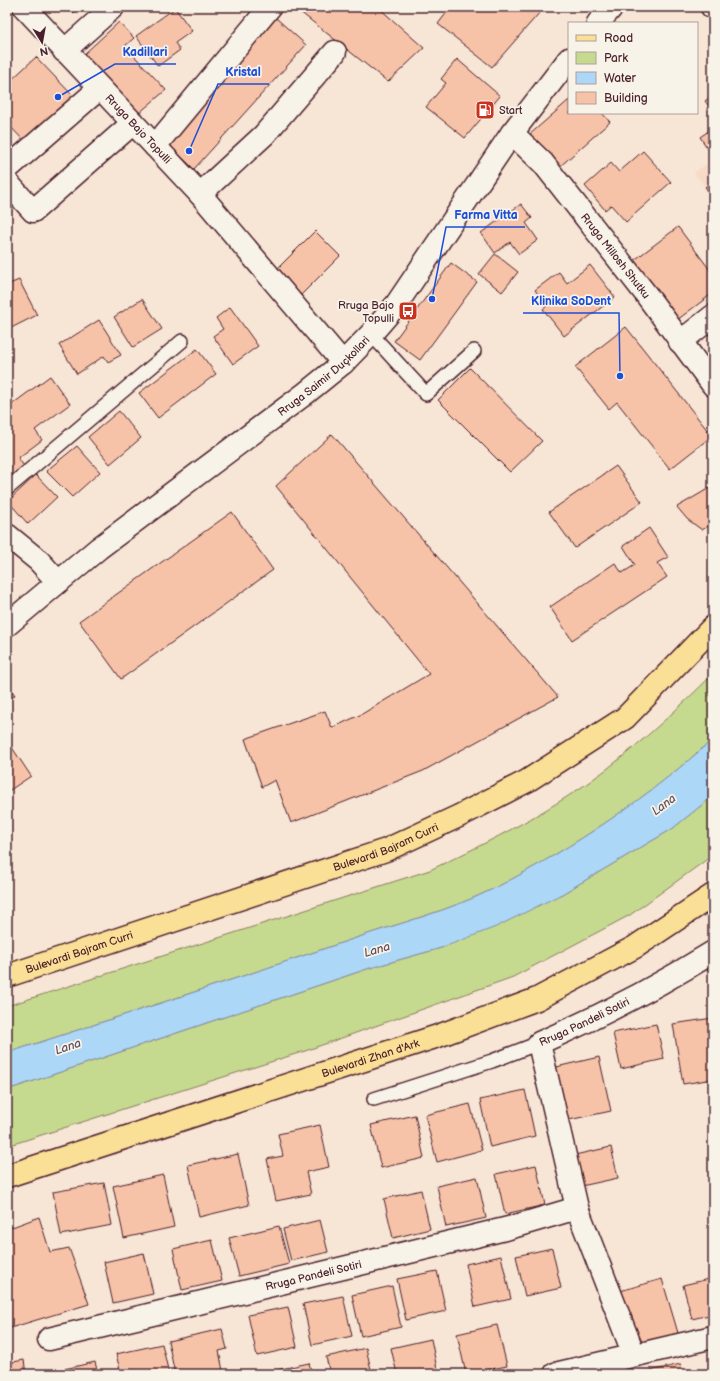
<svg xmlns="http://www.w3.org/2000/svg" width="720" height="1381" viewBox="0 0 720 1381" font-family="'Balsamiq Sans',sans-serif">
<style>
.built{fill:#f7dbc8}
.green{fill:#c5da8f;stroke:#887c5d}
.water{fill:#acd7f7;stroke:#858da5}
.building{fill:#f7c3a8;stroke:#4a1f2b}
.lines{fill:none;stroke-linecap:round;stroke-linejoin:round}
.service-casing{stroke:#4a1f2b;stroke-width:16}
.minor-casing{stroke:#4a1f2b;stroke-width:25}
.tertiary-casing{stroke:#4a1f2b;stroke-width:25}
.secondary-casing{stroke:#4a1f2b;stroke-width:25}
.primary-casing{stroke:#4a1f2b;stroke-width:25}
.service{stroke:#f7f3e8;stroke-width:13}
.minor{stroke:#f7f3e8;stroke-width:22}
.tertiary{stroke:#f7f3e8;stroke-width:22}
.secondary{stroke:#f7f3e8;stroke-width:22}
.primary{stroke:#fadf96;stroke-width:22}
.labels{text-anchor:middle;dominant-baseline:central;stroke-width:3.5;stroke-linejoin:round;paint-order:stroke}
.poi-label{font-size:11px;fill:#4a1f2b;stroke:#f7f3e8;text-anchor:start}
.street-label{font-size:11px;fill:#4a1f2b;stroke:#f7f3e8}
.water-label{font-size:12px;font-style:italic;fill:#624d5e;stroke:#f7f3e8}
.leader{fill:none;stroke:#1d4ed8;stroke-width:1.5}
.callout-dot{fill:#1d4ed8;stroke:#f7f3e8;stroke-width:1.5}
.callout-label{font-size:12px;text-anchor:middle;font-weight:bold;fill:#1d4ed8;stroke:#f7f3e8;stroke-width:3.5;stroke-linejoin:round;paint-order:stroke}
</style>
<rect width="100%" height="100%" fill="#f7e5d5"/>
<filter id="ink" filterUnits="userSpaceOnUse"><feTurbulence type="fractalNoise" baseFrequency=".025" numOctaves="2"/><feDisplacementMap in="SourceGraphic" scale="8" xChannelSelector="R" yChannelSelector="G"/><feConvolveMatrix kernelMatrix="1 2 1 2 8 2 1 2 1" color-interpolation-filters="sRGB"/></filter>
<g filter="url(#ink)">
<polygon class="built" points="713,159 713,197 694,173"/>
<g class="green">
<path d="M713 674V739C649 797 574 847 497 887 450 911 399 923 350 940 236 979 121 1016 7 1053V1006L430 870C491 841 553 810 607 769 644 740 679 708 713 674Z"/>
<polygon points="713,796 713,855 630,915 513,977 305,1051 7,1146 7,1090 370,968 441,948 562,894 672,829"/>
</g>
<path class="water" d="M713 739V796L672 829 562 894 496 927 441 948 370 968 7 1090V1053C121 1016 236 979 350 940 399 923 450 911 497 887 574 847 649 797 713 739Z"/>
<g class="building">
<polygon points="69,7 81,7 73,13"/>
<polygon points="294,7 378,7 424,48 388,82"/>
<polygon points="451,7 536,7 541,11 492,67 438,24"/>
<polygon points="175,8 192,31 175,43 180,50 158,66 136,36"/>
<polygon points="276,18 306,45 194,169 168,144"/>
<polygon points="119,22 134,38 125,46 166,90 138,114 83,55"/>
<polygon points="36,57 74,97 25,142 7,123 7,84"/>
<polygon points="457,59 500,96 465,138 426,107 446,83 441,79"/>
<polygon points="713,95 713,111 705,101"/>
<polygon points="569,100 569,113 602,113 610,122 557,169 528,136"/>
<polygon points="713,128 713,151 710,152 700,137"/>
<polygon points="643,151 671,182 626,222 611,205 605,210 585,186 611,163 619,172"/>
<polygon points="713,181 713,197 705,187"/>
<polygon points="521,204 532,218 526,223 538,240 519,254 510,242 495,253 481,233"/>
<polygon points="678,227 713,274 713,293 673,323 629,264"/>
<polygon points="315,231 340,256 300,296 275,271"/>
<polygon points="495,254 518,272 502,292 479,274"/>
<polygon points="451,263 477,282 420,360 394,341"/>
<polygon points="590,265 615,297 564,336 543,309 547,306 535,290 559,272 567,283"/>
<polygon points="19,280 37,315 7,330 7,285"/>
<polygon points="142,299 162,329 133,347 114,317"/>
<polygon points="230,307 258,346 233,364 213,336 223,329 216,318"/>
<polygon points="99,320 121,355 108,362 104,356 77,374 59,345"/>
<polygon points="626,327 712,436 670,469 617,402 609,409 575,367"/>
<polygon points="197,349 216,374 158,418 139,393"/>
<polygon points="470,368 542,441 510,472 438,400"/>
<polygon points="50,376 70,404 35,430 42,440 18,458 24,466 7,478 7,408"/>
<polygon points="119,411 141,438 110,464 88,437"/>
<polygon points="332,434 558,697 423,771 291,823 275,780 262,787 245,739 325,711 332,728 362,714 429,674 276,486"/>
<polygon points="77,446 100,472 72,497 46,471"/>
<polygon points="616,466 642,502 575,548 549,512"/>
<polygon points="36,475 57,497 28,524 8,501"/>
<polygon points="713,486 713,523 702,530 687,519 677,507"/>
<polygon points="232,512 273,570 121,679 79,621"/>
<polygon points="649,528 668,557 657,563 667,577 572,640 550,607 615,563 622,573 635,565 623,546"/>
<polygon points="7,684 15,695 7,701"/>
<polygon points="7,740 31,776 7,792"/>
<polygon points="713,1018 713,1079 683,1084 673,1024"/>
<polygon points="656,1024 664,1059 621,1069 613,1033"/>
<polygon points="599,1057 611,1111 564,1121 552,1068"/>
<polygon points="525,1090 535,1136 490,1147 480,1100"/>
<polygon points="470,1104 482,1150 437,1162 425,1115"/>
<polygon points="415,1115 424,1158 381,1168 371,1125"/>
<polygon points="320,1125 329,1167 306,1172 311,1194 276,1201 267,1159 283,1156 278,1134"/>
<polygon points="611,1147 618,1178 577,1187 570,1156"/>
<polygon points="238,1154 249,1205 199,1217 188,1165"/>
<polygon points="536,1165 545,1205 505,1214 496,1174"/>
<polygon points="163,1175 174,1227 124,1238 113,1186"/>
<polygon points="477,1177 486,1218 446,1227 437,1186"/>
<polygon points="104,1183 112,1225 61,1235 53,1192"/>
<polygon points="421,1190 430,1229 393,1238 384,1199"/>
<polygon points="39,1217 50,1252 69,1248 89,1304 7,1329 7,1229"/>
<polygon points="320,1220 328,1252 291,1261 283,1229"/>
<polygon points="279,1226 289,1264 239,1276 229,1238"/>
<polygon points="212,1240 222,1281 182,1290 173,1249"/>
<polygon points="552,1248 561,1288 525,1296 516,1256"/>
<polygon points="144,1253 153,1294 113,1303 104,1262"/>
<polygon points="501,1256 511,1299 475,1307 466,1264"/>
<polygon points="437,1271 446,1311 406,1320 397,1279"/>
<polygon points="713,1278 713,1314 692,1319 683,1285"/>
<polygon points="662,1279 678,1333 636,1345 620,1291"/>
<polygon points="392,1286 401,1327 361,1336 352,1295"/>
<polygon points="343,1296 352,1336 312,1345 303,1304"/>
<polygon points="288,1307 297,1347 257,1356 248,1315"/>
<polygon points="497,1325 507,1366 466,1374 457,1334"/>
<polygon points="222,1329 227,1349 219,1351 223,1371 211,1374 175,1374 168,1341"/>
<polygon points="431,1339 438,1374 397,1374 391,1348"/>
<polygon points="162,1344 169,1374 121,1374 116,1354"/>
<polygon points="366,1348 372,1374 330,1374 326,1357"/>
<polygon points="24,1360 26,1374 7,1374 7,1363"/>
<polygon points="95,1362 98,1374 47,1374 47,1373"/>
<polygon points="309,1363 312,1374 258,1374"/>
<polygon points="681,1364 683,1374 641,1374 641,1373"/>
</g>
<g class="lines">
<defs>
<g id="service">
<polyline points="371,334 426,394 474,351"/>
<polyline points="7,489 182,341"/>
<polyline points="374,1099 492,1061 539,1043"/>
</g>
<g id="minor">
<path id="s1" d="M24 7 200 194 343 363"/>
<polyline points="64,51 113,7"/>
<path id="s2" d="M512 133 543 163 645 293 713 385"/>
<polyline points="155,146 270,7"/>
<polyline points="7,169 100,88"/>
<polyline points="7,182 33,211 133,123"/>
<polyline points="200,194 264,135 335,52"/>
<polyline points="680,342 713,316"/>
<polyline points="7,535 39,561 58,582"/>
<path id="s3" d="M49 1339 509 1228 577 1208"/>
<path id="s4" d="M634 1355 577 1208 539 1043C599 1017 657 987 713 952"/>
<polyline points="555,1374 713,1337"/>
</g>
<polyline id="tertiary" points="712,7 713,8"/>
<g id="secondary">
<polyline points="598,23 612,7"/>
<path id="s5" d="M7 625 99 548 306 393 343 363 371 334 396 305 512 133 569 59"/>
</g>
<g id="primary">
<path id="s6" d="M7 976 386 850 459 816 527 781 625 718 713 627"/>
<path id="s7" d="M7 1176 438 1036 537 999 635 947 713 895"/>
</g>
</defs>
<use href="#service" class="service-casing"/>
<use href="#minor" class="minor-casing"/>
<use href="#tertiary" class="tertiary-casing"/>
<use href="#secondary" class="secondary-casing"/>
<use href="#primary" class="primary-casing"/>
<use href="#service" class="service"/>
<use href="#minor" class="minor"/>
<use href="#tertiary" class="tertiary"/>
<use href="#secondary" class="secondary"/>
<use href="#primary" class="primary"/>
</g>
</g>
<defs>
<symbol id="fuel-square" viewBox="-11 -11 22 22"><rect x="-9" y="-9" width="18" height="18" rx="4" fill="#c8321e" stroke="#f7f3e8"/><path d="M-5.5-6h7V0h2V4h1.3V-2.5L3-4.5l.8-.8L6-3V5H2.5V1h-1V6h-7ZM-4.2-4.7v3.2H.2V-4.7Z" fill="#fff"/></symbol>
<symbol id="bus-square" viewBox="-11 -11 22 22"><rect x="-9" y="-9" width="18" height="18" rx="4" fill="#c8321e" stroke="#f7f3e8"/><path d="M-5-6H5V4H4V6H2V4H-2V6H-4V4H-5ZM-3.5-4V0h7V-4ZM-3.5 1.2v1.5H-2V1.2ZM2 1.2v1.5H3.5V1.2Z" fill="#fff"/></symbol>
</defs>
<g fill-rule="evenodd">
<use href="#fuel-square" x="474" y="99" width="22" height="22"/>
<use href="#bus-square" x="397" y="300" width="22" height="22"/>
</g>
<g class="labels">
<g class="poi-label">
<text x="499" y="110">Start</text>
<text x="394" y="305" text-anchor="end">Rruga Bajo<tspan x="394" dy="13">Topulli</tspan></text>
</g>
<g class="street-label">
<text stroke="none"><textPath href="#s1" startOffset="167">Rruga Bajo Topulli</textPath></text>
<text stroke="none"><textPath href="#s2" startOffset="161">Rruga Millosh Shutku</textPath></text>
<text stroke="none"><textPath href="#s5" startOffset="403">Rruga Saimir Duçkollari</textPath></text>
<text stroke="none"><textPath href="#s6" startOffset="400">Bulevardi Bajram Curri</textPath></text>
<text stroke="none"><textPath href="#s6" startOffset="76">Bulevardi Bajram Curri</textPath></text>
<text stroke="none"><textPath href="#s4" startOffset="377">Rruga Pandeli Sotiri</textPath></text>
<text stroke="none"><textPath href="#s7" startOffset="382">Bulevardi Zhan d'Ark</textPath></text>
<text stroke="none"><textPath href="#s3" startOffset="272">Rruga Pandeli Sotiri</textPath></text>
</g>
<g class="water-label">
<text transform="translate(664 805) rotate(-37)">Lana</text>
<text transform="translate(377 950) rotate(-16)">Lana</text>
<text transform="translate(68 1047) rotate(-18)">Lana</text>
</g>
</g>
<path class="leader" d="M58 97L115 64H176M189 151L218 84H269M432 299L446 227H525M620 376L619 313H523"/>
<g class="callout-dot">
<circle cx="58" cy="97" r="4"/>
<circle cx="189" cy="151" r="4"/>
<circle cx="432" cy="299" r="4"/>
<circle cx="620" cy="376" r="4"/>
</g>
<g class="callout-label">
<text x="145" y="56">Kadillari</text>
<text x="243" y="76">Kristal</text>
<text x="486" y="219">Farma Vitta</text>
<text x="571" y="305">Klinika SoDent</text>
</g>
<rect width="720" height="1381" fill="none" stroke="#f7f3e8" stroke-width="24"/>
<rect x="12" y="12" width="696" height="1357" fill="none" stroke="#4a1f2b" stroke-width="1.5" filter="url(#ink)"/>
<rect x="568" y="22" width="130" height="92" fill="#f7f3e8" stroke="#b29e9c"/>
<rect x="576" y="35" width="20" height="6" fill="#fadf96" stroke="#b29e9c"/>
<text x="604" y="42" font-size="12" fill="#4a1f2b">Road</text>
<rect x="576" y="52" width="20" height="12" fill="#c5da8f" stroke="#b29e9c"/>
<text x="604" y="62" font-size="12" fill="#4a1f2b">Park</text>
<rect x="576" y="72" width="20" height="12" fill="#acd7f7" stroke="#b29e9c"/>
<text x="604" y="82" font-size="12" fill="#4a1f2b">Water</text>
<rect x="576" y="92" width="20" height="12" fill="#f7c3a8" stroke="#b29e9c"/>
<text x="604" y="102" font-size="12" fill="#4a1f2b">Building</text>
<g transform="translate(42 42) rotate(169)" stroke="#f7f3e8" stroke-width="3" paint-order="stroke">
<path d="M0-3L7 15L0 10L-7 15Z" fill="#4a1f2b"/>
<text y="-6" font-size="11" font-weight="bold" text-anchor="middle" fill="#4a1f2b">N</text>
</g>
</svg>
